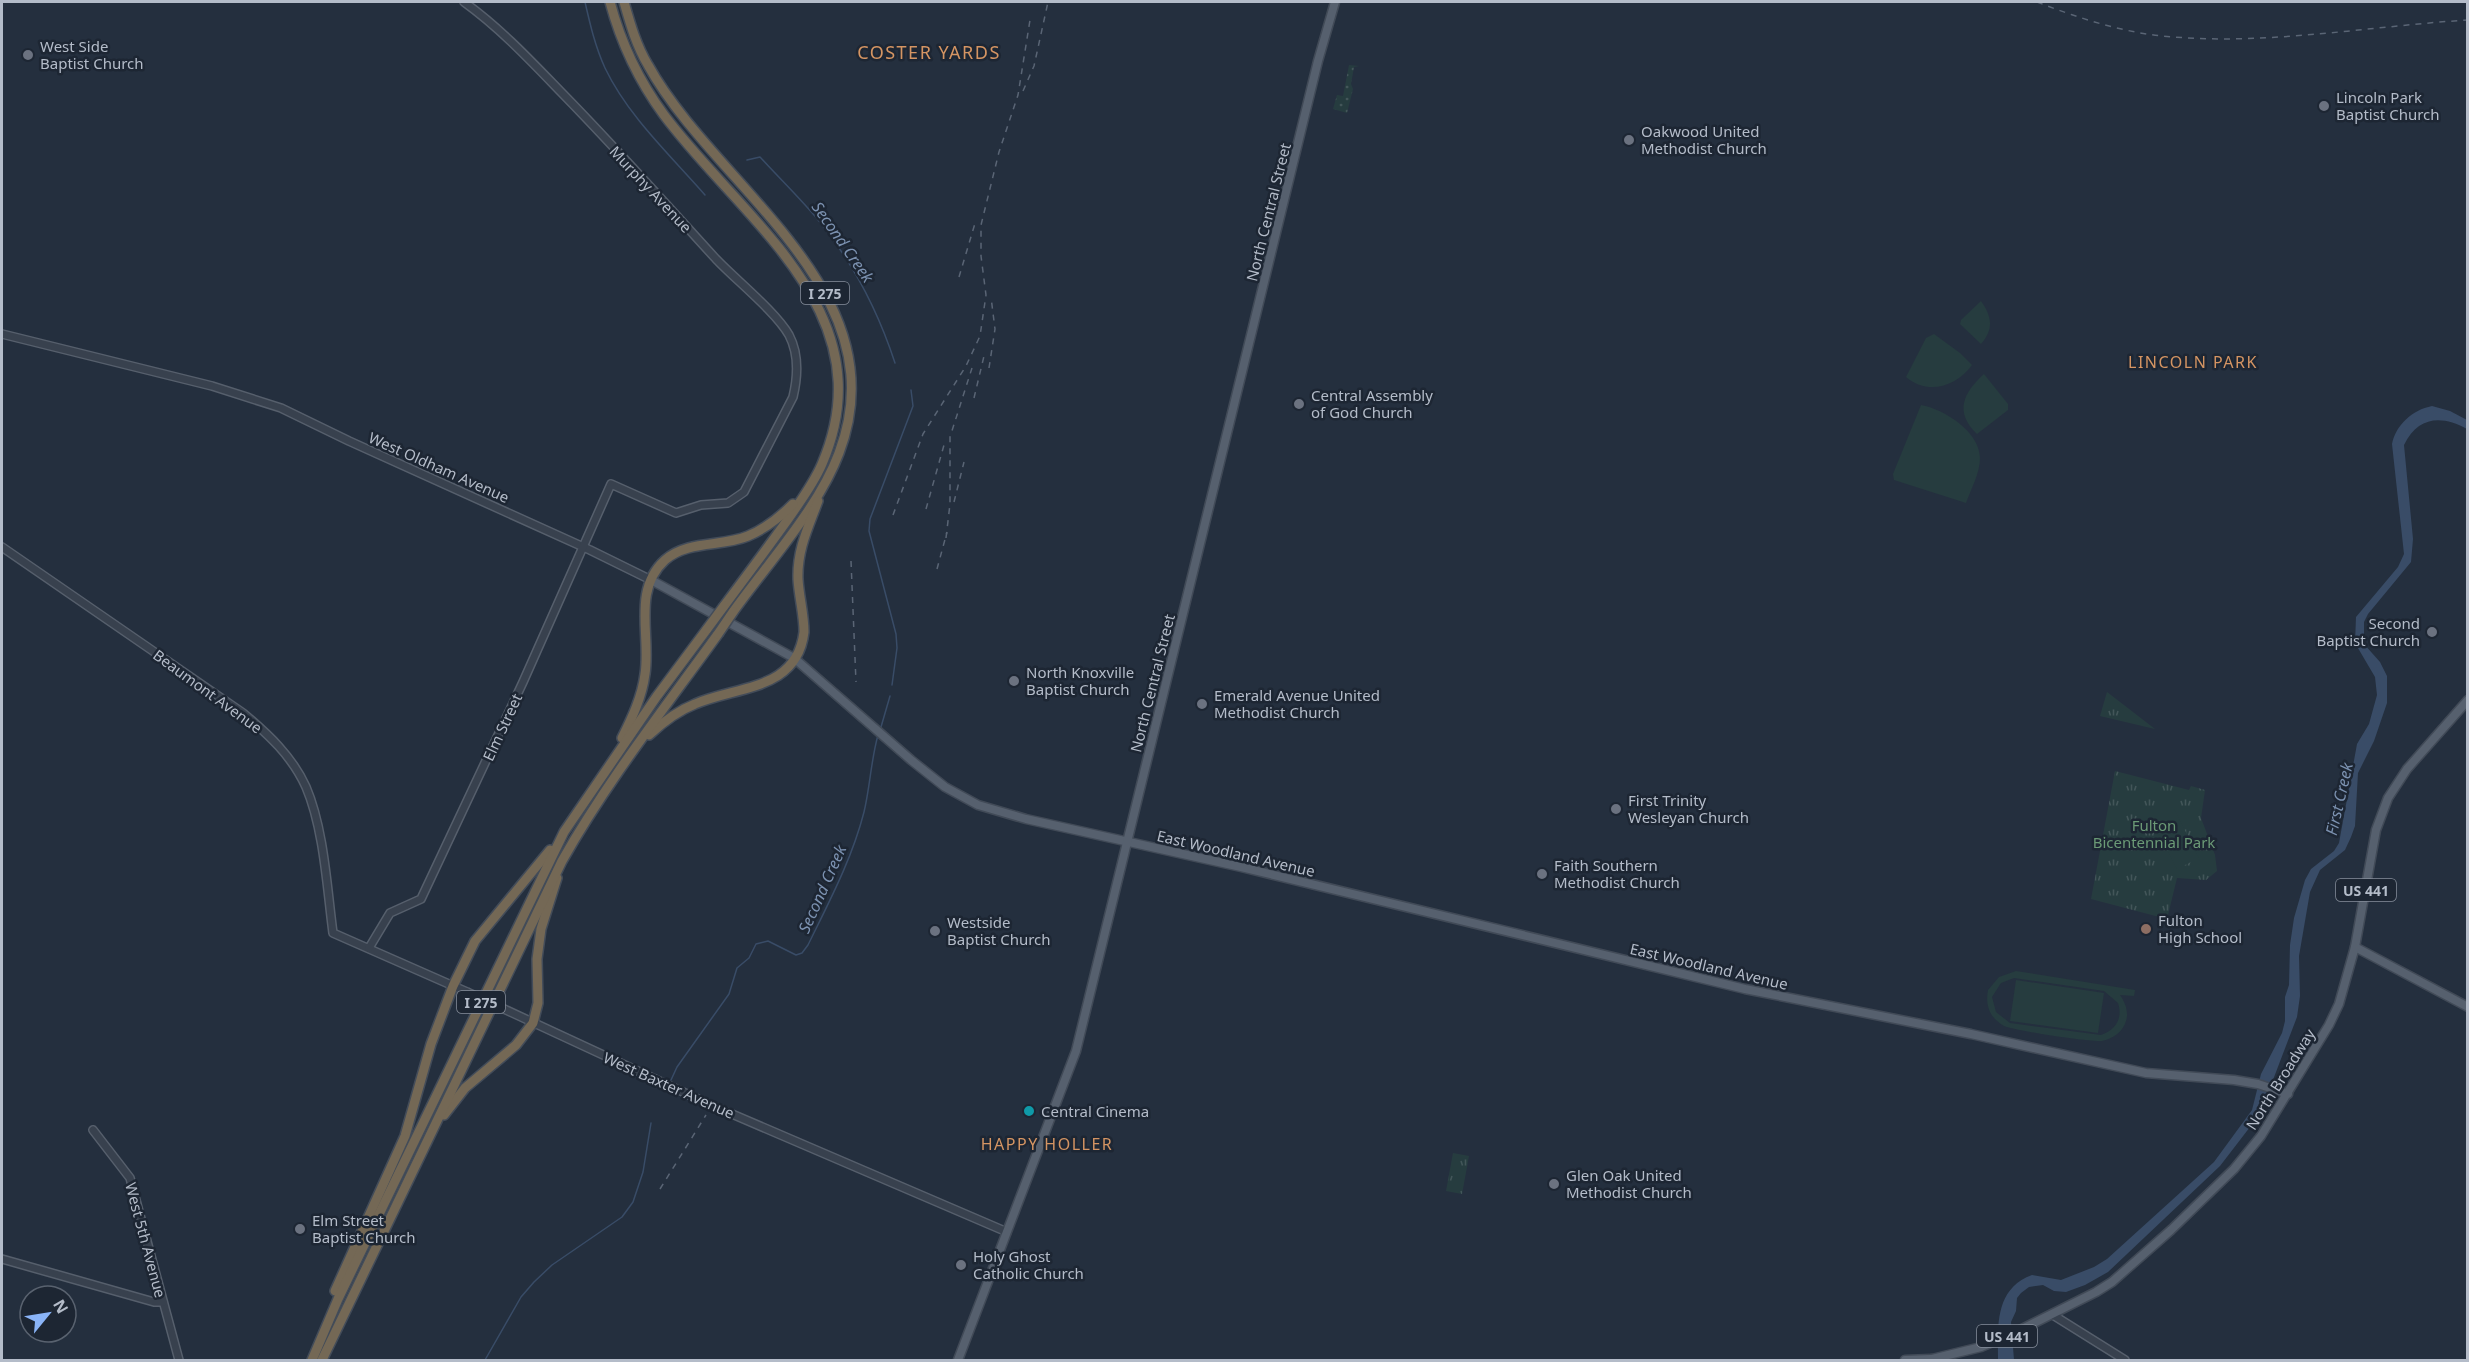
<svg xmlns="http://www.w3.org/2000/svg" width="2469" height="1362" viewBox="0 0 2469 1362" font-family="'Noto Sans',sans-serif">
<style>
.grass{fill:url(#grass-dots)}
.park{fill:url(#park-tufts)}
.garden{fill:#263c3f;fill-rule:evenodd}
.water{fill:#394c67}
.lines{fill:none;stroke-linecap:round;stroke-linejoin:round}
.stream{stroke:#394c67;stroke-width:1.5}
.minor-casing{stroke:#565f6c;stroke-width:10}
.major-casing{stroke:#414a57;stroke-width:11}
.highway-casing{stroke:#434c59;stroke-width:12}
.minor{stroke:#38414e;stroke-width:7}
.major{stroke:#56606e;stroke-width:8}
.highway{stroke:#746855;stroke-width:9}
.rail{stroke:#5a6575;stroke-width:1.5;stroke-dasharray:6 6;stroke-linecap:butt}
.minor-bridge-casing{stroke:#565f6c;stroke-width:10;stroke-linecap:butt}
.highway-bridge-casing{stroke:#434c59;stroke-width:12;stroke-linecap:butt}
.minor-bridge{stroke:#38414e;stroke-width:7}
.highway-bridge{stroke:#746855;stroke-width:9}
.worship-dot{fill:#6b7280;stroke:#1d2633;stroke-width:2}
.education-dot{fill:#8d6e63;stroke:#1d2633;stroke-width:2}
.culture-dot{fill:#0f9aa8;stroke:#1d2633;stroke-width:2}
.labels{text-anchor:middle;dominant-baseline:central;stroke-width:5;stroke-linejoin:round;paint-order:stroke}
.shield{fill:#1d2633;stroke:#878f9c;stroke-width:1.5}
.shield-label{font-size:14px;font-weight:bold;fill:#b4bcc9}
.poi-label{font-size:15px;fill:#b4bcc9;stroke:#1d2633;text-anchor:start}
.street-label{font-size:15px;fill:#b4bcc9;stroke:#1d2633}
.park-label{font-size:15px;fill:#6b9a76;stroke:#1d2633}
.water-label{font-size:16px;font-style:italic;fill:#7c92b1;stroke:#1d2633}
.neighbourhood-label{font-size:16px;letter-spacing:1.5px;fill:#d59563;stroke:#1d2633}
.quarter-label{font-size:18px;letter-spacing:1.5px;fill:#d59563;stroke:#1d2633}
</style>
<defs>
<pattern id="grass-dots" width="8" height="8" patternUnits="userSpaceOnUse" patternTransform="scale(1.5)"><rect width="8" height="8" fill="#263c3f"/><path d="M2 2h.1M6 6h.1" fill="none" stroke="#435659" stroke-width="1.8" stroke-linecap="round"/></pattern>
<pattern id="park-tufts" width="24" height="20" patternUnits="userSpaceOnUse" patternTransform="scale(1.5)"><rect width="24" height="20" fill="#263c3f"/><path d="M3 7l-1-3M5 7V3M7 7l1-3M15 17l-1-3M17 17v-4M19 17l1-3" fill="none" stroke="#435659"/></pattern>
</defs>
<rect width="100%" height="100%" fill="#242f3e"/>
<polygon class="grass" points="1349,65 1359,66 1354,67 1351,84 1353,89 1347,113 1333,109 1337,95 1343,96"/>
<g class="park">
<polygon points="2107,692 2155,729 2100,716"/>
<polygon points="2115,771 2189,790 2191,786 2205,790 2201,818 2215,855 2217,871 2206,880 2177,878 2167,919 2091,899"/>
<polygon points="1453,1153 1469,1156 1462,1194 1446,1191"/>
</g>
<g class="garden">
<path d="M1981 301C1992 317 1994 329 1981 344L1960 324 1961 320Z"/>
<path d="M1934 334 1960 353 1972 365C1957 386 1928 396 1906 377L1926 338Z"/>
<path d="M1984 374 2008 404V410L1977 434C1954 412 1963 393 1984 374Z"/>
<path d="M1921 405C1944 409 1980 432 1980 458 1980 473 1971 489 1966 503L1894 480 1893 474Z"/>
<polygon points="2174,809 2199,858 2177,869 2152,820"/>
<path d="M2016 971 2135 990 2134 996 2120 995C2125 1002 2129 1012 2126 1021 2123 1032 2112 1039 2102 1041 2088 1042 2017 1031 2004 1026 1990 1018 1985 1006 1988 990L1999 977ZM2014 978 2104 991 2118 1003C2123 1018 2116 1030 2101 1035L2010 1023 1996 1012 1992 997 2001 983Z"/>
<polygon points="2016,980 2104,993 2098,1033 2010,1021"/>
</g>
<path class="water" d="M2432 406 2450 411 2467 420V429C2442 415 2418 416 2404 445L2413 539 2411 562 2368 614 2364 622V644L2380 662 2387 676V703L2374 741 2358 773 2355 826 2351 837 2345 850 2320 870 2310 892 2299 956 2300 996 2297 1017 2260 1114 2220 1166 2108 1272 2085 1285 2066 1292 2054 1291 2043 1285 2029 1287 2021 1293 2017 1298 2016 1311 2011 1322 2014 1360H1998C1998 1327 1994 1289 2032 1275L2061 1280 2094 1267 2107 1259 2214 1162 2252 1110 2261 1074 2282 1033 2285 1021V997L2289 985 2290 945 2294 918 2305 880 2311 869 2334 851 2339 843 2357 744 2369 724 2377 695 2375 677 2355 643 2356 617 2398 567 2404 554 2392 444C2396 425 2412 410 2432 406Z"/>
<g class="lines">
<g class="stream">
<path d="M585 2C590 24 595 46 605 68 628 116 670 155 705 195"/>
<path d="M747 160 760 157C779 178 801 199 819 221 854 264 878 311 895 363"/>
<polyline points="892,685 897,648 896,634 869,531 870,519 913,406 911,390"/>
<polyline points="881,727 890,696"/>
<path d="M671 1080 677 1067 729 994 737 968 749 958 756 944 768 941 796 955 802 953 808 945C829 902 852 859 864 812 870 787 871 760 878 735"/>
<polyline points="485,1360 521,1297 534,1282 552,1265 622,1217 633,1202 643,1172 651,1123"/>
</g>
<defs>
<g id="minor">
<polyline points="2,334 212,386 281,408 349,441 590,550 651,580"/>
<path d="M2 547 243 713C268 734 292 756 306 787 324 829 327 888 333 933L467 992"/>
<path d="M369 948 390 913 421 899 523 682 611 484 676 513 701 505 728 503 744 492 793 397C798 376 799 354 789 335 776 312 736 280 716 259 665 203 614 146 561 92 530 60 500 28 464 2"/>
<polyline points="504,1009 711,1105 1007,1232"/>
<polyline points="93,1130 130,1178 179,1360"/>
<polyline points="2,1259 154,1302 163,1302"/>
<polyline points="2053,1315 2125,1360"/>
</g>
<g id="major">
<polyline points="651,580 794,658 911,760 945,787 978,805 1026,819 1241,867 1745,989 1971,1034 2146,1073 2234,1080 2258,1084 2288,1094"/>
<polyline points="2355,947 2468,1007"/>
<polyline points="958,1360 1076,1051 1318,61 1335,2"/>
<polyline points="1905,1360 1931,1359"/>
<polyline points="1928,1360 1981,1347 2016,1332 2096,1292 2112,1282 2171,1230 2234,1169 2261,1136 2329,1025 2339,1004 2355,947 2376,830 2388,798 2407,769 2468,700"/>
</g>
<g id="highway">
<path d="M610 2C621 43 639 81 664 115 743 221 887 312 822 464 813 485 799 503 786 522 766 550 745 578 724 606"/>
<path d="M624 2C630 23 636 45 648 65 715 187 901 291 839 453 818 509 768 563 733 612"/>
<path d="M649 735C663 722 677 711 695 704 736 686 797 691 804 632 804 614 799 597 798 579 797 550 808 528 818 501"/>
<path d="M622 738C632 718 642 697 645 674 651 636 632 590 665 560 688 540 722 547 748 536 765 529 780 517 793 504"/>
<polyline points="444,1115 465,1088 516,1045 533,1023 538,1003 537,959 541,929 557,878"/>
<polyline points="335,1291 405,1136 431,1044 453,986 475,941 550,850"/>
<polyline points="312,1360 338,1299 564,832 657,696 707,629"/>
<path d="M322 1360 562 861C607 781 664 709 718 634"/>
</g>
</defs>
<use href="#minor" class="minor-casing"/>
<use href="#major" class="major-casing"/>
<use href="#highway" class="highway-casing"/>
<use href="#minor" class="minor"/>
<use href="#major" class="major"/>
<use href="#highway" class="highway"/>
<g class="rail">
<path d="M2037 2C2081 19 2127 34 2174 37 2270 45 2371 26 2468 20"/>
<polyline points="1023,91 1034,66 1048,2"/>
<polyline points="959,277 976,220"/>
<polyline points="989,368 995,329 991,297"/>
<polyline points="974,398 984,356"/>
<polyline points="954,502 964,462"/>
<polyline points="926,509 944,445"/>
<polyline points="893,515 923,434 966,366 980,336 986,295 981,256 981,225 999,152 1018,95 1030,20"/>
<polyline points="946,538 950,504 950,437 972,368"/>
<polyline points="851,561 856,682"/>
<polyline points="937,569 947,532"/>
<polyline points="660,1189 706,1115"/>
</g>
<defs>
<polyline id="minor-bridge" points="467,992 504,1009"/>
<g id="highway-bridge">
<polyline points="707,629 724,606"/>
<polyline points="718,634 733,612"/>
</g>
</defs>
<use href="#minor-bridge" class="minor-bridge-casing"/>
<use href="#highway-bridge" class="highway-bridge-casing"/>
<use href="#minor-bridge" class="minor-bridge"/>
<use href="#highway-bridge" class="highway-bridge"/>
</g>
<g class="worship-dot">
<circle cx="28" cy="55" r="6"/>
<circle cx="2324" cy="106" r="6"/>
<circle cx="1629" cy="140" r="6"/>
<circle cx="1299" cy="404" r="6"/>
<circle cx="2432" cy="632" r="6"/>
<circle cx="1014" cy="681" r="6"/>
<circle cx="1202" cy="704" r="6"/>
<circle cx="1616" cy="809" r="6"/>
<circle cx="1542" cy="874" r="6"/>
<circle cx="935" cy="931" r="6"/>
<circle cx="1554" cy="1184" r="6"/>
<circle cx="300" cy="1229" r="6"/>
<circle cx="961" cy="1265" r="6"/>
</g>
<circle class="education-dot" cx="2146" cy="929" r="6"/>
<circle class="culture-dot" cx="1029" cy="1111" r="6"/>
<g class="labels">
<g class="shield">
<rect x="801" y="282" width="48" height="22" rx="4.5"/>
<rect x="2336" y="879" width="60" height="22" rx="4.5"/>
<rect x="457" y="991" width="48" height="22" rx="4.5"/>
<rect x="1977" y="1325" width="60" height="22" rx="4.5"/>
</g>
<g class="shield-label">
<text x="825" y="293">I 275</text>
<text x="2366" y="890">US 441</text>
<text x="481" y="1002">I 275</text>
<text x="2007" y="1336">US 441</text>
</g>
<g class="poi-label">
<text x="40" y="46">West Side<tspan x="40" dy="17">Baptist Church</tspan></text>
<text x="2336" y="97">Lincoln Park<tspan x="2336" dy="17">Baptist Church</tspan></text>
<text x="1641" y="131">Oakwood United<tspan x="1641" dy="17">Methodist Church</tspan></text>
<text x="1311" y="395">Central Assembly<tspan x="1311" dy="17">of God Church</tspan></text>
<text x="2420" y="623" text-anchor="end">Second<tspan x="2420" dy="17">Baptist Church</tspan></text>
<text x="1026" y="672">North Knoxville<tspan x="1026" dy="17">Baptist Church</tspan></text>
<text x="1214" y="695">Emerald Avenue United<tspan x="1214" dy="17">Methodist Church</tspan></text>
<text x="1628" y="800">First Trinity<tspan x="1628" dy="17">Wesleyan Church</tspan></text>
<text x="1554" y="865">Faith Southern<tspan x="1554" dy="17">Methodist Church</tspan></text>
<text x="2158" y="920">Fulton<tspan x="2158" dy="17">High School</tspan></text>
<text x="947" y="922">Westside<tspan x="947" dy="17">Baptist Church</tspan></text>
<text x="1041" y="1111">Central Cinema</text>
<text x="1566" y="1175">Glen Oak United<tspan x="1566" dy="17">Methodist Church</tspan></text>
<text x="312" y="1220">Elm Street<tspan x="312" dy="17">Baptist Church</tspan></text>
<text x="973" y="1256">Holy Ghost<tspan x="973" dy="17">Catholic Church</tspan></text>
</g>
<g class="street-label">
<text transform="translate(651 189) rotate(47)">Murphy Avenue</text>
<text transform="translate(1268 212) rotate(-76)">North Central Street</text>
<text transform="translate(439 467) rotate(24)">West Oldham Avenue</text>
<text transform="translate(1152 683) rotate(-76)">North Central Street</text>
<text transform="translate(208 691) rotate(36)">Beaumont Avenue</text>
<text transform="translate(502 727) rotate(-65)">Elm Street</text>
<text transform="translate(1236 853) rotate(13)">East Woodland Avenue</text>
<text transform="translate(1709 966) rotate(13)">East Woodland Avenue</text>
<text transform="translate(2280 1079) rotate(-58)">North Broadway</text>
<text transform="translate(669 1085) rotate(24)">West Baxter Avenue</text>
<text transform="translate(146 1240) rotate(75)">West 5th Avenue</text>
</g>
<g class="park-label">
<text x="2154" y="825">Fulton<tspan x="2154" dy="17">Bicentennial Park</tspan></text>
</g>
<g class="water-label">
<text transform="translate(843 242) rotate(55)">Second Creek</text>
<text transform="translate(2339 799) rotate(-77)">First Creek</text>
<text transform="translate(822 889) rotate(-66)">Second Creek</text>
</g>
<g class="neighbourhood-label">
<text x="2193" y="362">LINCOLN PARK</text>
<text x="1047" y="1144">HAPPY HOLLER</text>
</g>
<g class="quarter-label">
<text x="929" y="52">COSTER YARDS</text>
</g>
</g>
<rect width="2469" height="1362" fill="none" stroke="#b4bcc9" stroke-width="6"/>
<g transform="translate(48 1314) rotate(60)"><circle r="28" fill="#1d2633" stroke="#59626f" stroke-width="1.5"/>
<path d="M0-4.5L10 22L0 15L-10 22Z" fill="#8ab4f8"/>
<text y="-9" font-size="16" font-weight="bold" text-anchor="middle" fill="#b4bcc9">N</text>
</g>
</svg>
